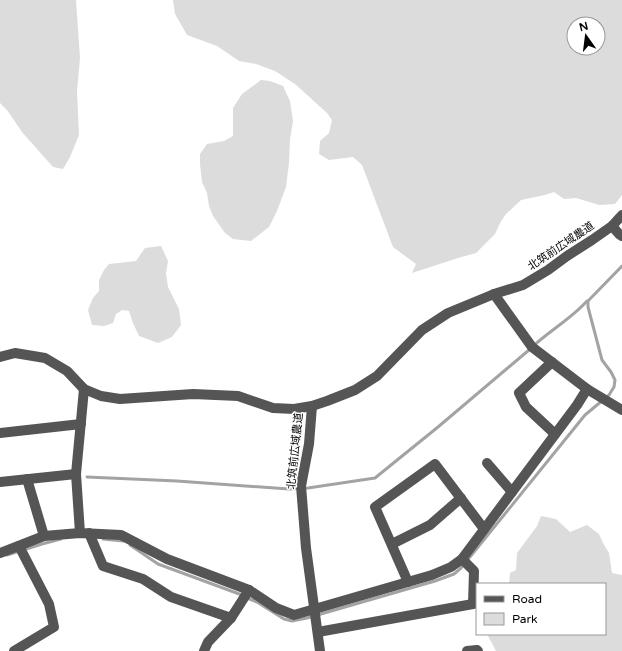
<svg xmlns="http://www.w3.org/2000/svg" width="622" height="651" viewBox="0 0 622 651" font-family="'Varela Round','Noto Sans JP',sans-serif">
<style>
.green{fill:#dcdcdc;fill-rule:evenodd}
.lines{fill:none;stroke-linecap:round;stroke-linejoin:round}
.stream{stroke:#a3a3a3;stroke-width:3}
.minor{stroke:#555;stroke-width:10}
.labels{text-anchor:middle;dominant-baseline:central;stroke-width:3;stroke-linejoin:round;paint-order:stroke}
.street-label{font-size:11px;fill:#000;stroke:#fff}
</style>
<rect width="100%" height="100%" fill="#fff"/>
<g class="green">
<polygon points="0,0 76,0 80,58 77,91 79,135 70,157 63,169 53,167 22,132 7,110 0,103"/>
<path d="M173 0H622V195L615 204 599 205 576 198 564 199 554 192 545 195 521 200 506 214 500 223 495 234 476 253 458 258 412 273 416 264 393 247 362 165 353 157 329 160 319 154 320 141 329 133 332 120 327 113 295 84 275 71 256 64 239 61 217 46 187 35 175 14ZM574 24H598V48H574Z"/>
<polygon points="261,80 270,81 283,86 290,101 293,121 290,139 289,163 286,187 277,211 269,227 251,241 233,239 225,233 213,216 209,206 207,193 202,182 200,164 200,154 207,144 224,141 233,136 233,108 242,94"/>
<polygon points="161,246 168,261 166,273 168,287 179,309 181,325 172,337 158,343 139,336 133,323 129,311 122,310 116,314 113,323 104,326 92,325 88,310 93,298 99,291 99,280 104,270 109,264 136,261 145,248"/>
<polygon points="541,516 556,519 570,532 587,525 599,534 603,543 609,553 612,573 622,575 622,651 496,651 487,634 605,634 605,584 509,584 510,573 516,570 517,553 537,526"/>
</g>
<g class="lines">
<g class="stream">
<path d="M87 477 177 481 289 489 308 488 375 478 438 427 529 350C547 332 570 320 587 301"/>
<polyline points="103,539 123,541"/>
<polyline points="130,545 158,564 242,595"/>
<polyline points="7,555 42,544 61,539"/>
<polyline points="247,598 257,602 284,619 292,621 307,618 435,581 454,574 461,568 585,415 609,395 614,387 615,380 611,372 602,360 588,307 588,301 622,266"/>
</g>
<g class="minor">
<polyline points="612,226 619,234 622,236"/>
<polyline points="494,294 532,347 587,389 622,410"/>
<polyline points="0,357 15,353 45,358 67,371 84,389 101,396 120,399 193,394 238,396 273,408 294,409 312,406 327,401 355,390 377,376 422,330 448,313 494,294 523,285 548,270 567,256 592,240 612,226 622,215"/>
<polyline points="552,362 519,393 526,407 555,434"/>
<polyline points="312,406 309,444 301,486 306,548 320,651"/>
<polyline points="0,433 81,424"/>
<polyline points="487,463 512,492"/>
<polyline points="27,479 44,536"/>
<polyline points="0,482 76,474"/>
<polyline points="80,533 76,474 84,389"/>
<polyline points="89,533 103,566 143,579 171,597 231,618"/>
<polyline points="392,544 430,525 461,498"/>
<polyline points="0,553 44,536 80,533 121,535 167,559 249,590 276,608 294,615 432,575 451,567 462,559 577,405 587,389"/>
<polyline points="408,582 375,507 435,464 484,529"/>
<polyline points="318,632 473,604 474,571 462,559"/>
<polyline points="14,651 54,627 49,604 19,546"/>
<polyline points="204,651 208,642 231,618 249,590"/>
<polyline points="467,651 477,650 478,651"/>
</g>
</g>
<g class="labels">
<g class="street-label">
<text transform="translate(561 246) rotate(-34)">北筑前広域農道</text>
<text transform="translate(295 451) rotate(-84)">北筑前広域農道</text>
</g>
</g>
<rect x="476" y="583" width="130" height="52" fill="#ffffff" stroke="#999999"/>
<rect x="484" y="596" width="20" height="6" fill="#555555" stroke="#999999"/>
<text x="512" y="603" font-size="12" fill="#000000">Road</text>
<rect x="484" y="613" width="20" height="12" fill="#dcdcdc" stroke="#999999"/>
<text x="512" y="623" font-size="12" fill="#000000">Park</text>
<g transform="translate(586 36) rotate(346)"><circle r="19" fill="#ffffff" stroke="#999999"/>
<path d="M0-3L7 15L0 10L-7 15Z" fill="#000000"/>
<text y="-6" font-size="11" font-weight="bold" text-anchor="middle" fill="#000000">N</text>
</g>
</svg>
